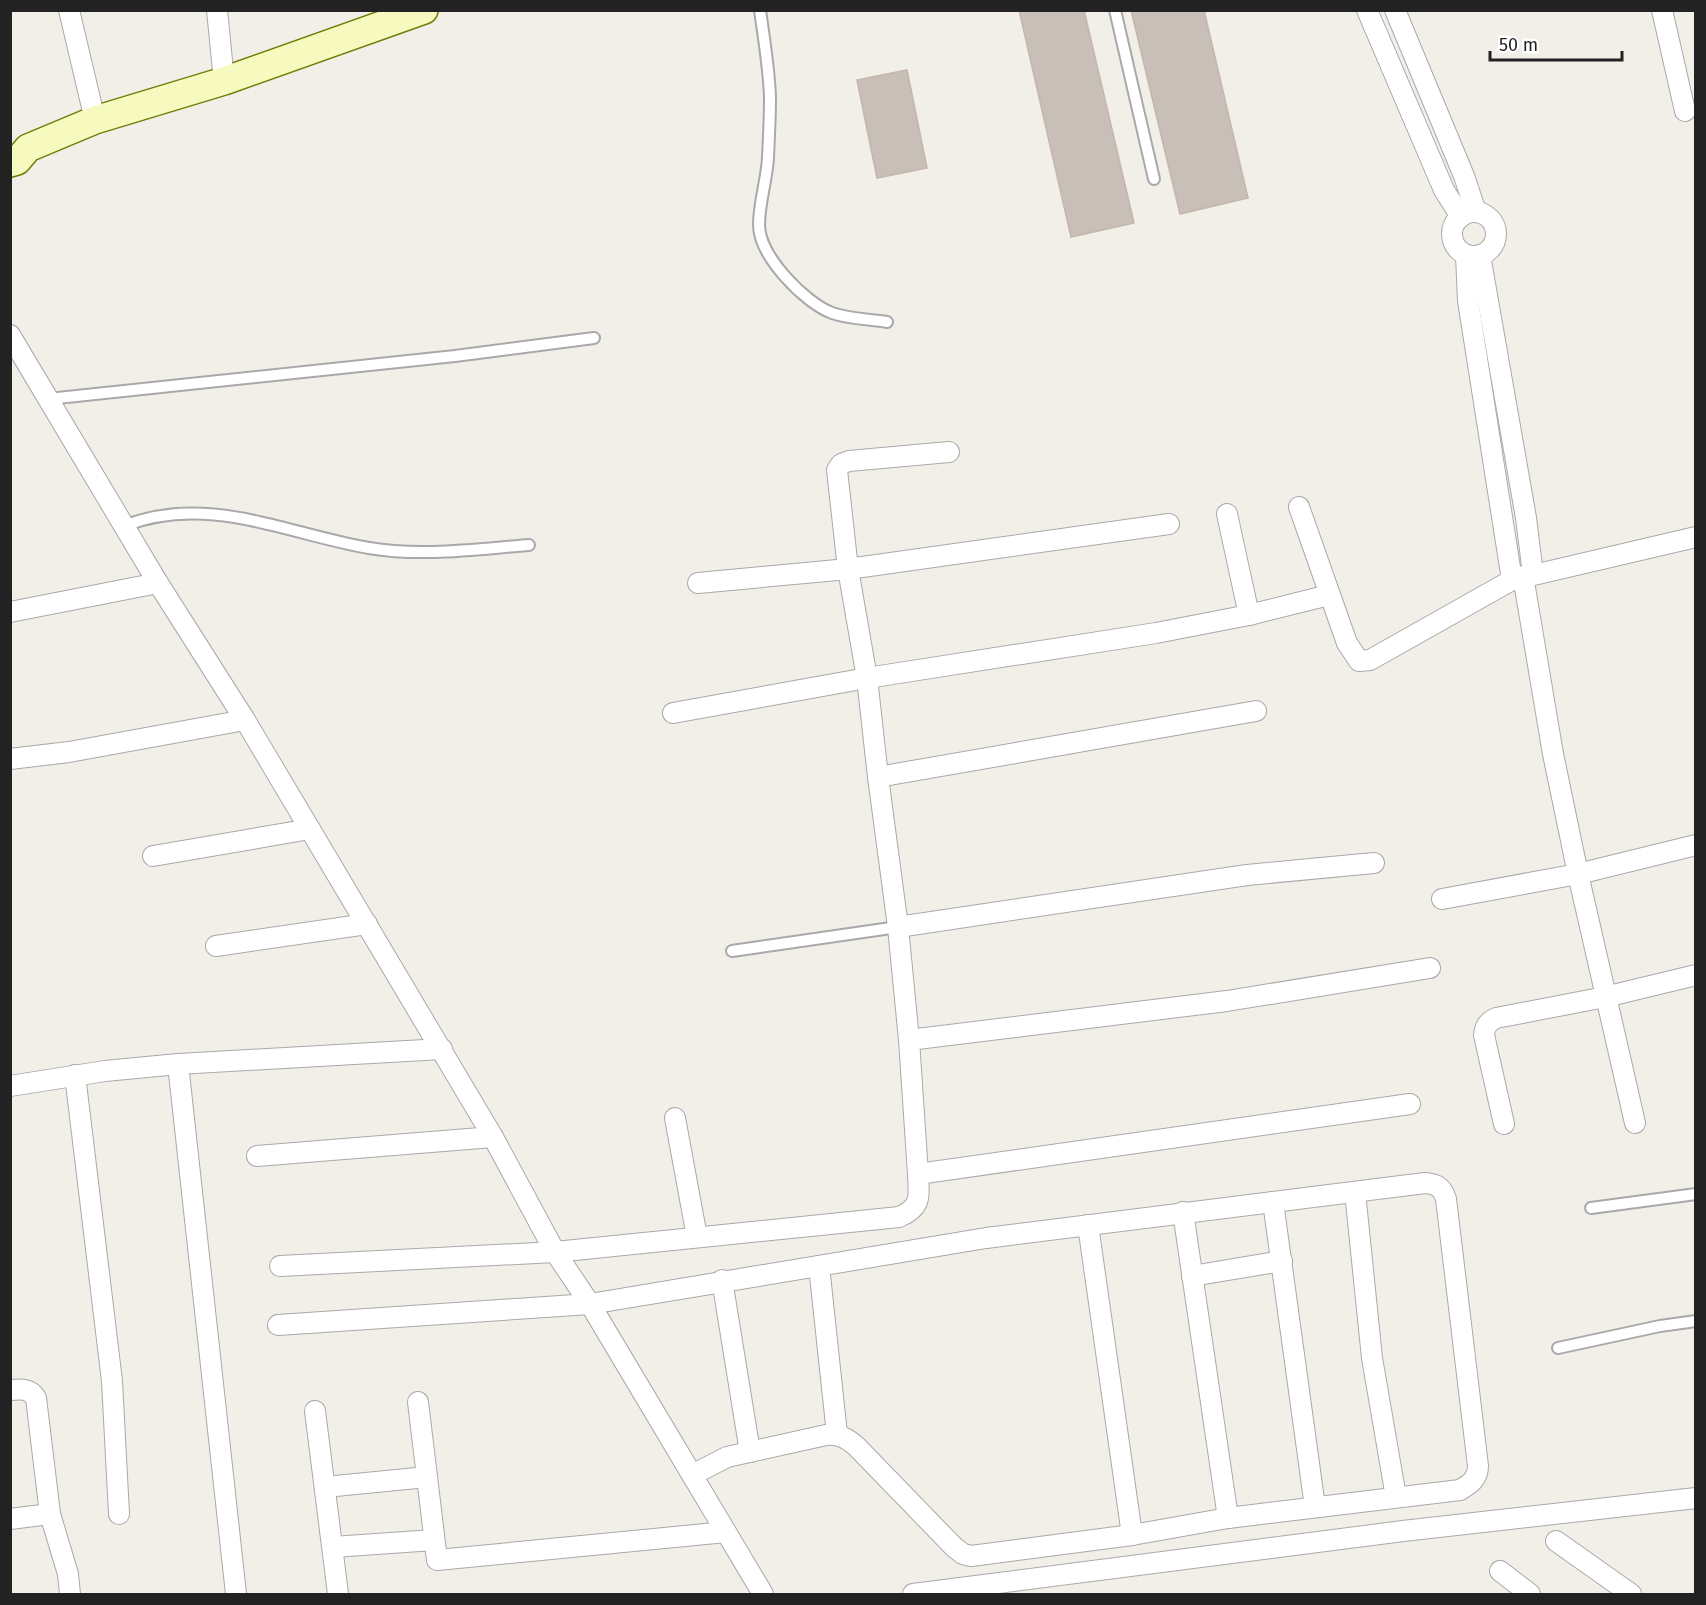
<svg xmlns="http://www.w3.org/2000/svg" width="1706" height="1605" viewBox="0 0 1706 1605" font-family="'Fira Sans',sans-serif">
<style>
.building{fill:#c7bfb8;stroke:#c4b6ab;stroke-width:1.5}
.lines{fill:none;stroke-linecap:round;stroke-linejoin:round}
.lane-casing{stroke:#a9a9a9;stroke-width:14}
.street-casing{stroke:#a9a9a9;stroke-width:22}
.secondary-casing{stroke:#707d05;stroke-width:30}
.lane{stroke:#fff;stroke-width:10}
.street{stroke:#fff;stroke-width:20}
.secondary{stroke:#f7fabf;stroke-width:27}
</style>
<rect width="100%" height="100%" fill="#f2efe9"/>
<g class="building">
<polygon points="1019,10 1084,10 1134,223 1071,237"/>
<polygon points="1131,10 1204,10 1248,198 1180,214"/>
<polygon points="907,70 927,168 877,178 857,80"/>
</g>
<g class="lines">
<defs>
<g id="lane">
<path d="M760 10C764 39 769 68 770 97 770 117 769 137 768 157 767 180 759 202 759 225 759 256 805 303 832 313 849 319 869 319 887 322"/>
<polyline points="1115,10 1154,179"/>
<polyline points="48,399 455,356 594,338"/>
<path d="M124 526C207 493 287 534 369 548 421 557 477 549 529 545"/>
<polyline points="732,951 898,927"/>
<polyline points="1591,1208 1696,1194"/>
<polyline points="1558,1348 1660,1326 1696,1321"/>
</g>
<g id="street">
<polyline points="69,10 95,120"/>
<polyline points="217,10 224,81"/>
<polyline points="1367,10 1444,190 1461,217"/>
<polyline points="1395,10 1464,176 1476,212"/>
<polyline points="1662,10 1685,111"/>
<circle cx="1474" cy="234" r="22"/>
<polyline points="1466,255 1468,301 1512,580"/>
<polyline points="1480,255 1526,518 1533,574"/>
<polyline points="10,335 158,583 245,720 493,1137 555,1252 590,1304 763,1594"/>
<polyline points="1299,507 1347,643 1359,661 1370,660 1512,580 1696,537"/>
<polyline points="1227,514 1249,615"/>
<polyline points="1523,576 1553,754 1578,874 1635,1123"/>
<polyline points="698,583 848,569 1169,524"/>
<polyline points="10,612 158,583"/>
<polyline points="673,713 867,678 1156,633 1249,615 1329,595"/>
<polyline points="10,759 69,752 245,720"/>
<polyline points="878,777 1256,711"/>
<polyline points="153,856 310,829"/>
<polyline points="1442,899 1578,874 1696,845"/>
<polyline points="898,927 1247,875 1374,863"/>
<polyline points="216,946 367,924"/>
<polyline points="909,1040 1227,1001 1430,968"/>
<polyline points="178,1064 236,1594"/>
<polyline points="75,1075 112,1381 119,1514"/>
<polyline points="10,1086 105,1071 178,1064 442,1049"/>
<polyline points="675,1118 697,1237"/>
<path d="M1504 1124 1484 1035C1485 1026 1488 1022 1496 1018L1605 997 1696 975"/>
<polyline points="257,1156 493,1137"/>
<polyline points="918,1174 1410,1104"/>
<polyline points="1355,1192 1372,1358 1396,1497"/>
<polyline points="1273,1202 1315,1507"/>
<polyline points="1183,1212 1228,1518"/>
<polyline points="1088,1225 1132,1535"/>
<path d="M280 1266 555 1252 899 1217C922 1207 919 1197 918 1174L909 1040 898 927 878 777 867 678 848 569 837 470 841 464 849 461 949 452"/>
<polyline points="819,1266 837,1434"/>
<polyline points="1192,1276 1282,1261"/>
<polyline points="722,1280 750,1452"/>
<path d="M278 1325 590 1304 986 1238 1425 1183C1437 1184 1442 1187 1446 1199L1478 1466C1478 1479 1470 1484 1460 1490L1228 1518 1132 1535 971 1556 963 1554 954 1547 857 1447C847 1438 840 1434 826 1435L727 1457 692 1475"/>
<path d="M10 1390C21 1389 30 1388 36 1398L50 1514 68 1574 70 1594"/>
<polyline points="418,1402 437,1560 726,1532"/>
<polyline points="315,1411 338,1594"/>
<polyline points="325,1487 427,1477"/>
<polyline points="10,1519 50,1514"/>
<polyline points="1556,1541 1631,1594"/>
<polyline points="333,1547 434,1540"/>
<polyline points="1500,1571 1530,1594"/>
<polyline points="913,1594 1403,1531 1696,1498"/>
</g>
<polyline id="secondary" points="10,163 17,161 28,148 95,120 224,81 424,10"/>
</defs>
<use href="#lane" class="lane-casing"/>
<use href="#street" class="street-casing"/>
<use href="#secondary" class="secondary-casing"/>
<use href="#lane" class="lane"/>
<use href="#street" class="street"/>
<use href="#secondary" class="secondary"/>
</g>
<rect width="1706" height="1605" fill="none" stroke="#222222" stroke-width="24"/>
<path d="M1490 51v9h132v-9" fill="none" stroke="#222222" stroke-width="3"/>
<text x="1499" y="51" font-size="18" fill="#222222" stroke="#ffffff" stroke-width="4.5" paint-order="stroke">50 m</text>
</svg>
